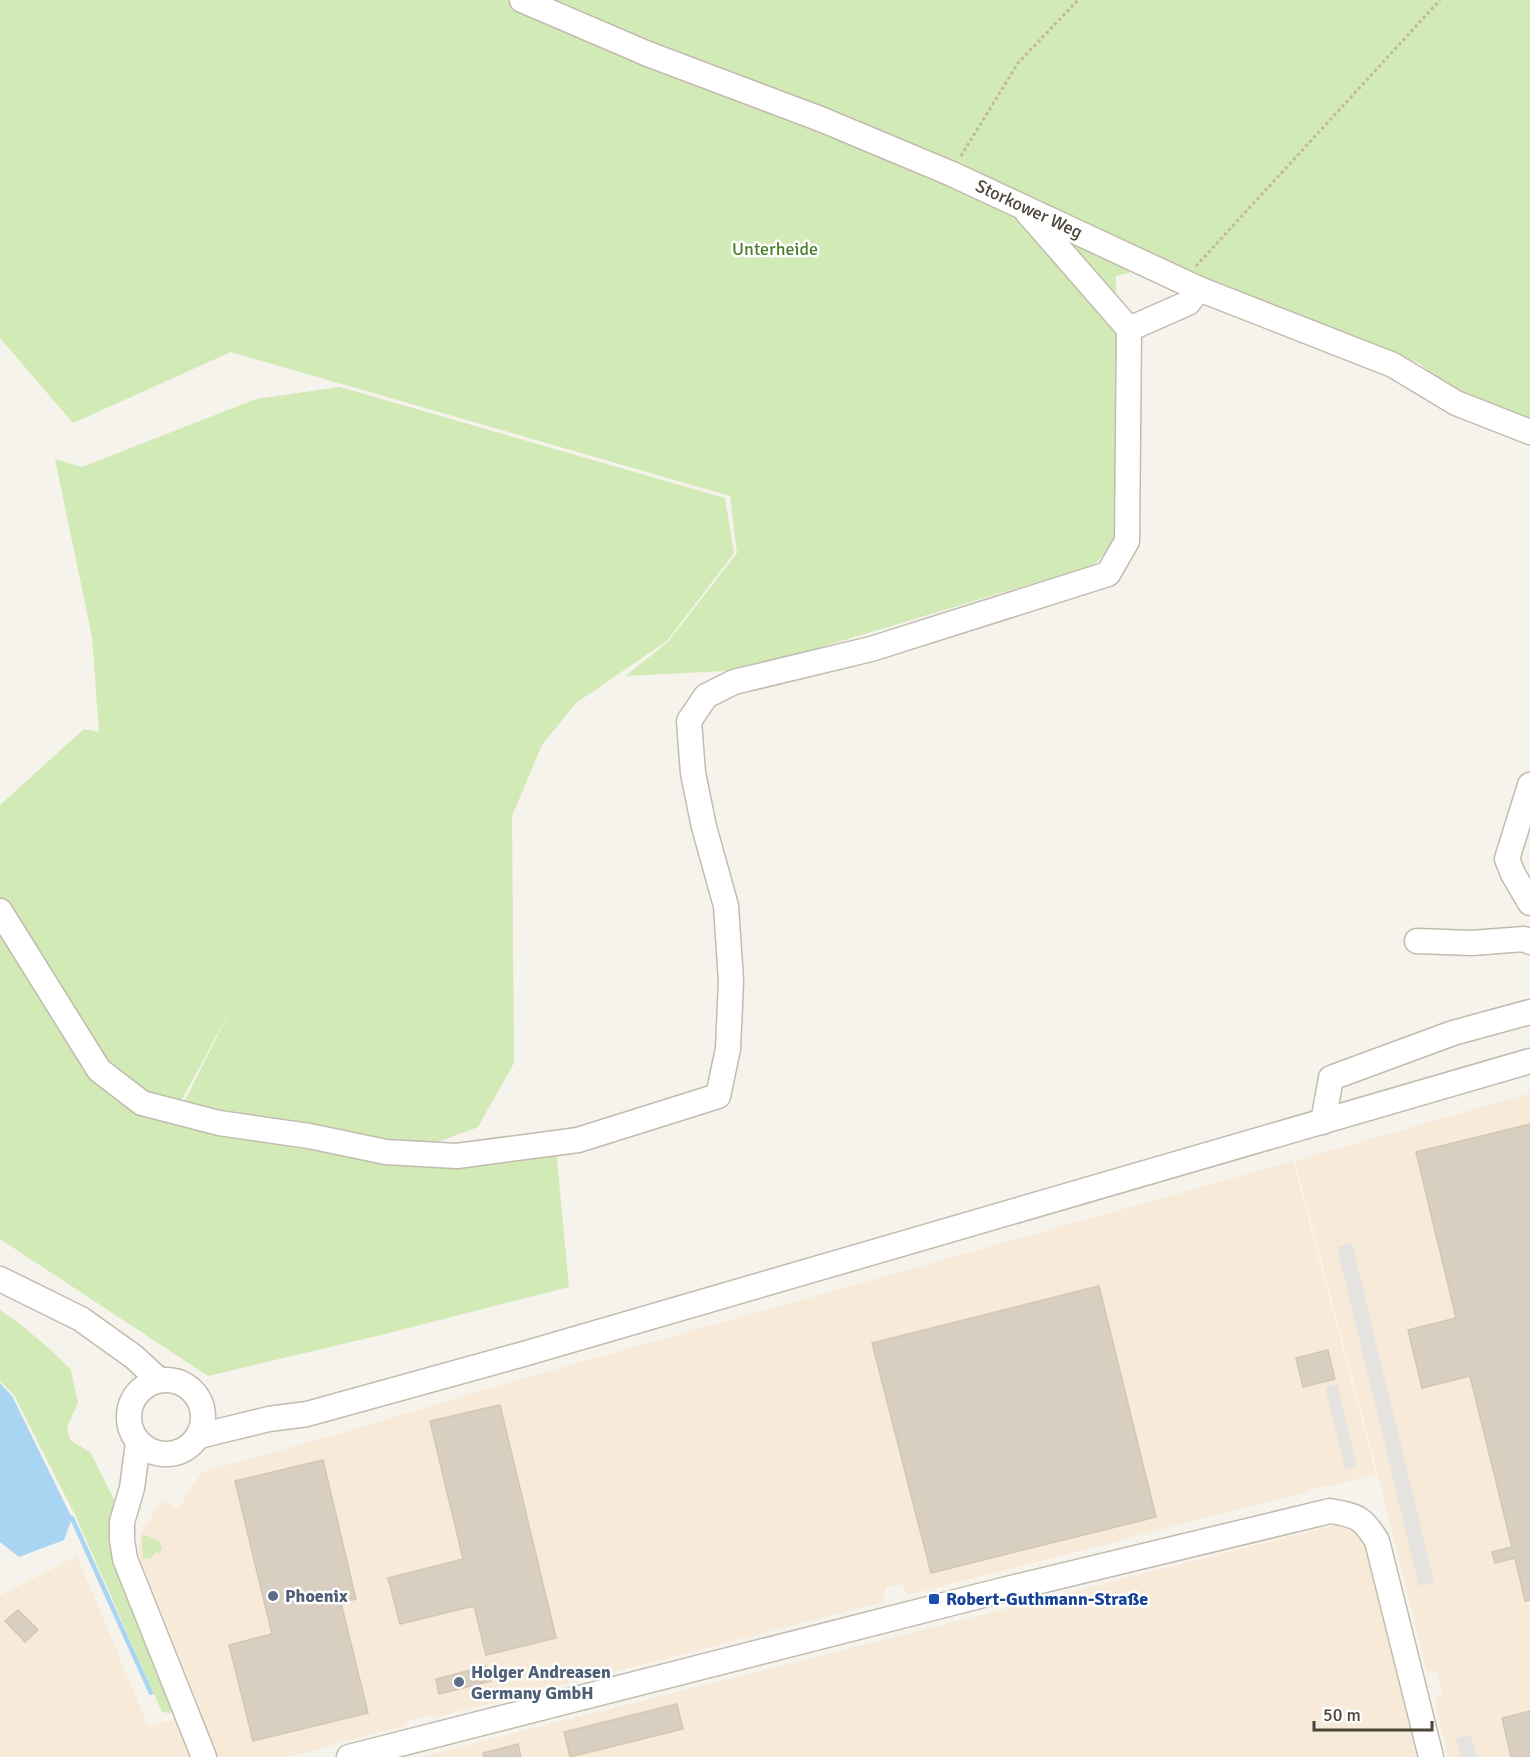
<svg xmlns="http://www.w3.org/2000/svg" width="1530" height="1757" viewBox="0 0 1530 1757" font-family="Signika,sans-serif">
<style>
.commercial{fill:#f7ead8}
.green{fill:#d2eab5}
.parking{fill:#e5e3e0}
.water{fill:#a9d4f2}
.lines{fill:none;stroke-linecap:round;stroke-linejoin:round}
.stream{stroke:#a9d4f2;stroke-width:4.5}
.building{fill:#d8cfc1;stroke:#d3c7b4;stroke-width:1.5}
.minor-casing{stroke:#c2bbae;stroke-width:27}
.path{stroke:#c4b79f;stroke-width:3;stroke-dasharray:3 3;stroke-linecap:butt}
.minor{stroke:#fff;stroke-width:24}
.service-dot{fill:#5c6f8a;stroke:#fff;stroke-width:2}
.transit-dot{fill:#1a4fb4;stroke:#fff;stroke-width:2}
.labels{text-anchor:middle;dominant-baseline:central;stroke-width:5;stroke-linejoin:round;paint-order:stroke}
.street-label{font-size:18px;fill:#4b4439;stroke:#fff}
.park-label{font-size:18px;fill:#4a7f2a;stroke:#fff}
.service-label{font-size:18px;font-weight:bold;fill:#4e5e75;stroke:#fff;text-anchor:start}
.transit-label{font-size:18px;font-weight:bold;fill:#164399;stroke:#fff;text-anchor:start}
</style>
<rect width="100%" height="100%" fill="#f6f3ec"/>
<g class="commercial">
<polygon points="1530,1093 1530,1757 1448,1757 1435,1699 1443,1694 1437,1671 1427,1671 1378,1474 1295,1161"/>
<polygon points="1293,1161 1376,1474 1326,1487 1324,1486 1308,1490 1306,1492 909,1595 901,1584 886,1587 883,1602 598,1676 594,1671 581,1674 580,1680 578,1681 433,1718 431,1715 407,1721 406,1725 287,1757 0,1757 0,1595 77,1556 149,1728 200,1709 141,1560 138,1547 140,1535 162,1500 178,1509 202,1472 332,1436 504,1384"/>
<polygon points="1340,1524 1352,1528 1366,1542 1416,1757 420,1757"/>
</g>
<g class="green">
<polygon points="0,0 1530,0 1530,419 1453,389 1419,363 1163,264 1116,276 1118,540 1094,565 745,670 625,676 668,642 737,553 730,496 231,352 73,423 0,338"/>
<polygon points="340,387 725,498 734,553 667,641 576,703 542,745 512,816 514,1063 478,1127 435,1143 402,1141 356,1136 274,1118 182,1106 232,1007 172,1118 228,1135 556,1149 569,1287 381,1335 208,1376 0,1239 0,805 84,729 99,732 92,637 55,459 82,467 256,399"/>
<polygon points="0,1310 20,1324 52,1351 71,1370 78,1403 67,1427 70,1440 90,1452 119,1509 110,1527 114,1560 173,1705 170,1713 162,1712 76,1517 14,1395 0,1381"/>
<polygon points="146,1535 159,1541 162,1548 159,1554 156,1552 151,1558 143,1559 142,1536"/>
</g>
<g class="parking">
<polygon points="1352,1243 1434,1582 1419,1586 1337,1247"/>
<polygon points="1337,1384 1357,1466 1345,1469 1325,1387"/>
<polygon points="1471,1735 1477,1757 1461,1757 1456,1738"/>
</g>
<polygon class="water" points="0,1383 12,1396 72,1518 64,1540 19,1557 0,1542"/>
<g class="lines">
<polyline class="stream" points="72,1518 151,1693"/>
</g>
<g class="building">
<polygon points="1530,1124 1530,1600 1525,1601 1515,1558 1495,1563 1492,1552 1512,1547 1470,1376 1422,1388 1408,1330 1456,1318 1416,1152"/>
<polygon points="1099,1286 1156,1517 931,1573 872,1343"/>
<polygon points="1328,1350 1335,1379 1303,1387 1296,1358"/>
<polygon points="500,1405 556,1638 486,1655 474,1606 400,1624 388,1578 463,1559 430,1421"/>
<polygon points="323,1460 356,1599 341,1603 368,1713 253,1741 229,1645 272,1634 235,1481"/>
<polygon points="18,1610 38,1630 25,1642 5,1621"/>
<polygon points="487,1666 491,1681 439,1694 436,1679"/>
<polygon points="677,1704 683,1729 570,1757 564,1732"/>
<polygon points="1530,1711 1530,1757 1511,1757 1502,1718"/>
<polygon points="518,1744 521,1757 484,1757 483,1753"/>
</g>
<g class="lines">
<defs>
<g id="minor">
<polyline points="522,0 648,54 823,120 952,174 1199,289 1393,365 1456,403 1530,432"/>
<polyline points="1027,212 1129,329 1188,303 1199,289"/>
<polyline points="1530,785 1507,859 1513,874 1530,903"/>
<polyline points="0,911 99,1070 142,1103 219,1123 309,1136 386,1152 457,1156 578,1140 718,1096 728,1049 731,981 726,906 704,827 693,773 689,721 706,696 734,682 871,649 1108,574 1127,541 1129,329"/>
<polyline points="1417,941 1472,943 1524,939 1530,942"/>
<polyline points="1323,1122 1331,1078 1453,1033 1530,1012"/>
<polyline points="0,1279 81,1319 134,1357 159,1380"/>
<circle cx="166" cy="1417" r="37"/>
<polyline points="199,1436 269,1419 307,1414 520,1355 1530,1061"/>
<polyline points="138,1443 132,1488 122,1522 122,1540 125,1559 204,1757"/>
<path d="M349 1757 995 1592 1330 1511C1357 1515 1363 1518 1377 1541L1431 1757"/>
</g>
</defs>
<use href="#minor" class="minor-casing"/>
<g class="path">
<polyline points="961,156 1018,63 1078,0"/>
<polyline points="1196,266 1440,0"/>
</g>
<use href="#minor" class="minor"/>
</g>
<g class="service-dot">
<circle cx="273" cy="1596" r="6"/>
<circle cx="459" cy="1682" r="6"/>
</g>
<rect class="transit-dot" x="928" y="1593" width="12" height="12" rx="3"/>
<g class="labels">
<g class="street-label">
<text transform="translate(1029 209) rotate(25)">Storkower Weg</text>
</g>
<g class="park-label">
<text x="775" y="249">Unterheide</text>
</g>
<g class="service-label">
<text x="285" y="1596">Phoenix</text>
<text x="471" y="1672">Holger Andreasen<tspan x="471" dy="21">Germany GmbH</tspan></text>
</g>
<g class="transit-label">
<text x="946" y="1599">Robert-Guthmann-Straße</text>
</g>
</g>
<path d="M1314 1721v9h118v-9" fill="none" stroke="#4b4439" stroke-width="3"/>
<text x="1323" y="1721" font-size="18" fill="#4b4439" stroke="#ffffff" stroke-width="4.5" paint-order="stroke">50 m</text>
</svg>
